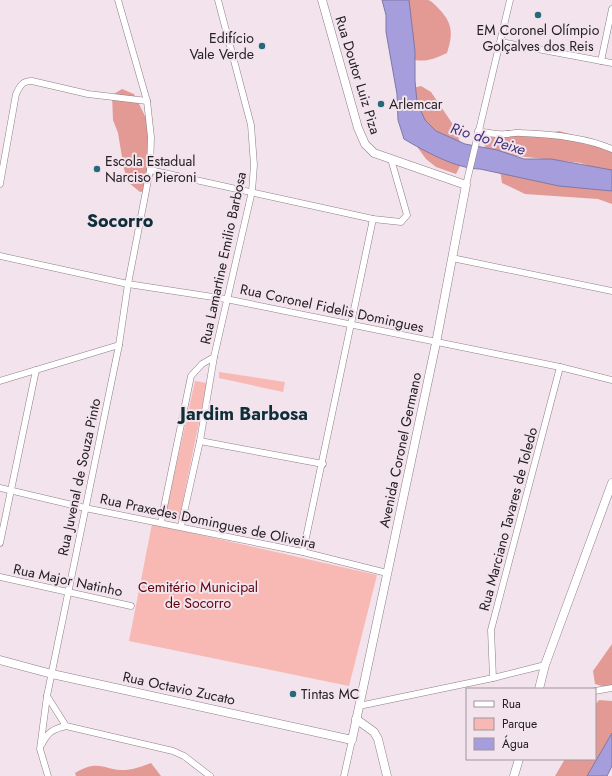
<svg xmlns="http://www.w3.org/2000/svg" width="612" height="776" viewBox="0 0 612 776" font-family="Jost,sans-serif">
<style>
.green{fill:#f8b8b3}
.forest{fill:#e49a94}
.water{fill:#a69edc;stroke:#7f78a5}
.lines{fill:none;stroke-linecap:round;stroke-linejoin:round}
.minor-casing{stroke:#8c7f88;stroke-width:7}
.tertiary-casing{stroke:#8c7f88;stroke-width:9}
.minor{stroke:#fff;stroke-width:6}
.tertiary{stroke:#fff;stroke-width:8}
.poi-dot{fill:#26697b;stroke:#f2e3ed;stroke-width:1.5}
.labels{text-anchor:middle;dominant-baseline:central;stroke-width:4;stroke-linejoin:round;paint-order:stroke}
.poi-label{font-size:14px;fill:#252024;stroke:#f2e3ed;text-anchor:start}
.street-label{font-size:14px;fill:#252024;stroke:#f2e3ed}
.park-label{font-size:14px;fill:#5d030c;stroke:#f2e3ed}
.water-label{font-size:15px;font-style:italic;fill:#402f78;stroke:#f2e3ed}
.district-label{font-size:18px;font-weight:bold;fill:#0f2f38;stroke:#f2e3ed}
</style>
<rect width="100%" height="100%" fill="#f2e3ed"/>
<g class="green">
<polygon points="219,372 285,382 283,392 219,378"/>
<polygon points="195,381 207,383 179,520 165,516"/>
<polygon points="152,524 377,575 349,686 129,641"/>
</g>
<g class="forest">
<path d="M397 0C406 0 419 0 428 0 432 1 437 7 440 10 453 24 453 35 447 53 434 59 425 63 411 59Z"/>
<polygon points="421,86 431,92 454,126 463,150 462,162 456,174 436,167 426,159 418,148 405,112 408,89"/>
<polygon points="122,89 134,94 146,118 148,130 148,190 140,192 129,183 124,169 118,133 113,120 112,95"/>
<path d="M559 131 612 146V175L581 163 498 154 486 149 481 138C507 131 533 137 559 131Z"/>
<polygon points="500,170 612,189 612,204 598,199 525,194 502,183"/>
<polygon points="612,644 612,689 595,684 593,671"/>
<polygon points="599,700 612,701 612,737 589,776 555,776 565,759 595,759 595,705"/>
<path d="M151 763 161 776H76L75 773C100 758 104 771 126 770 135 769 143 766 151 763Z"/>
</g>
<g class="water">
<path d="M382 0H409L415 51V81L417 102 425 120 436 131 465 144 497 150 524 159H551L612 170V191L559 186 480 169C457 169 424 151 404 139L398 120 397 94 386 32V15Z"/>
<polygon points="612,733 612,766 607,776 587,776"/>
</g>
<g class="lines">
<defs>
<g id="minor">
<polyline points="501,42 612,63"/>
<polyline points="601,61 612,9"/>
<path d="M478 131C487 133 496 135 506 134 511 134 516 132 521 133 551 134 584 137 612 149"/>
<polyline points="150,170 373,219 401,222 407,215 391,159"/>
<path d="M0 184 16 94C20 86 22 81 32 81L88 94 147 101"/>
<polyline points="466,185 510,0"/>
<polyline points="0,256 128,284 226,299 560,367 612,380"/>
<polyline points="452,258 612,291"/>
<polyline points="0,381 119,345"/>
<polyline points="200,441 323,464"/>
<polyline points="0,488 85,508 303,552 387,573"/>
<polyline points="161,522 191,376 202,364 214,357"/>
<polyline points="181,526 200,441 214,357 252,191 254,165 251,125 218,0"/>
<polyline points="0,543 36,370"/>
<polyline points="303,552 373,219"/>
<polyline points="0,577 131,606"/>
<polyline points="493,678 491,630 560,367"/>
<polyline points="595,691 612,688"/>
<polyline points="47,696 66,726 173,751 184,756 210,776"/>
<polyline points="359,706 493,678 545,665"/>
<path d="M42 744C48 732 53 729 66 726"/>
<polyline points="48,776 40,749 47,696 119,345 128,284 150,170 151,137 147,101 118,0"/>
<polyline points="344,776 352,740"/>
</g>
<g id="tertiary">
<polyline points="0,660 52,674 352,740 436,343 466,185 374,153 365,144 358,128 322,0"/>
<polyline points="539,689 545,665 612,483"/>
<polyline points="356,719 374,732 378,739 387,776"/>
<polyline points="514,776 519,759"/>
</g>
</defs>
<use href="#minor" class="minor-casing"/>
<use href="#tertiary" class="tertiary-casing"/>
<use href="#minor" class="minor"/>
<use href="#tertiary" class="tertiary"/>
</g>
<g class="poi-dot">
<circle cx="538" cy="15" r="4"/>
<circle cx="262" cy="46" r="4"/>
<circle cx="381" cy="104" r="4"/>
<circle cx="97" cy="169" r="4"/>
<circle cx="293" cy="694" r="4"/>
</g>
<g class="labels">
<g class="poi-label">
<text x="538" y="30" text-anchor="middle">EM Coronel Olímpio<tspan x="538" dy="16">Golçalves dos Reis</tspan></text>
<text x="254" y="38" text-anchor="end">Edifício<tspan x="254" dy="16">Vale Verde</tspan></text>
<text x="389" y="104">Arlemcar</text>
<text x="105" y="161">Escola Estadual<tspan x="105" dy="16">Narciso Pieroni</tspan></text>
<text x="301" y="694">Tintas MC</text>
</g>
<g class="street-label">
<text transform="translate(358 75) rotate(73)">Rua Doutor Luiz Piza</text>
<text transform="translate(223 258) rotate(-78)">Rua Lamartine Emilio Barbosa</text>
<text transform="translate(332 308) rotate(12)">Rua Coronel Fidelis Domingues</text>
<text transform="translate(400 450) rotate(-78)">Avenida Coronel Germano</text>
<text transform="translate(79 477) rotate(-78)">Rua Juvenal de Souza Pinto</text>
<text transform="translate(508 519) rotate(-75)">Rua Marciano Tavares de Toledo</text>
<text transform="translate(208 521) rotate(12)">Rua Praxedes Domingues de Oliveira</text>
<text transform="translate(68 580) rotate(12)">Rua Major Natinho</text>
<text transform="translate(179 688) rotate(12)">Rua Octavio Zucato</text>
</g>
<g class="park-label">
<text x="198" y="587">Cemitério Municipal<tspan x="198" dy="16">de Socorro</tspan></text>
</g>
<g class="water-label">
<text transform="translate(488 139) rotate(17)">Rio do Peixe</text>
</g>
<g class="district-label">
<text x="120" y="221">Socorro</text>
<text x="244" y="414">Jardim Barbosa</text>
</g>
</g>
<rect x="466" y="688" width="130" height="72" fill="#f2e3ed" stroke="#a0959d"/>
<rect x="474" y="701" width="20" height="6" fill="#ffffff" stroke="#a0959d"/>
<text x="502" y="708" font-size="12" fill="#252024">Rua</text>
<rect x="474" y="718" width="20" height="12" fill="#f8b8b3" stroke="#a0959d"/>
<text x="502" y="728" font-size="12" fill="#252024">Parque</text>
<rect x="474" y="738" width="20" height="12" fill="#a69edc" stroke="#a0959d"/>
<text x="502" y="748" font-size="12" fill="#252024">Água</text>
</svg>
